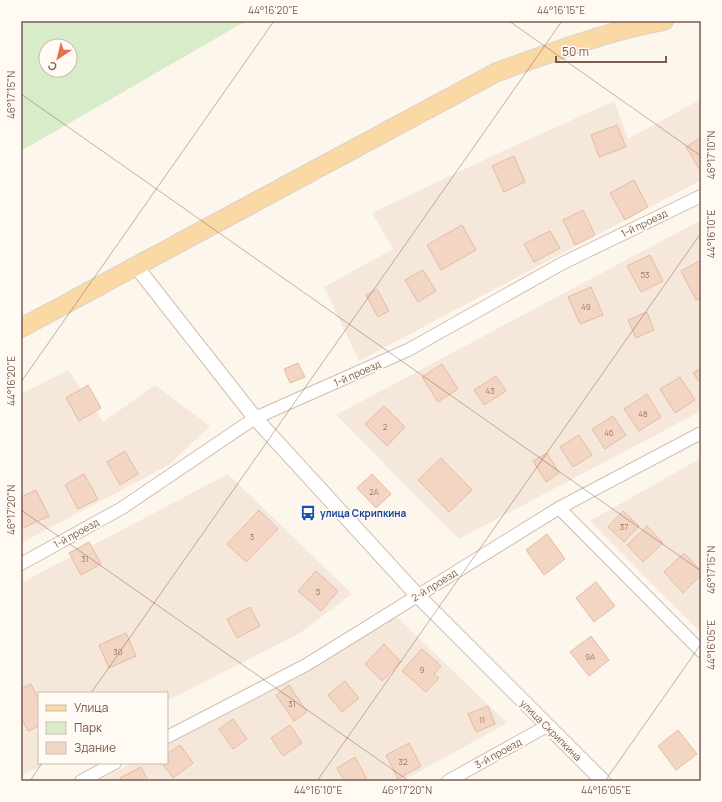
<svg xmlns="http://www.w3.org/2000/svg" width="722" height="802" viewBox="0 0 722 802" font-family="Manrope,sans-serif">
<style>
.residential{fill:#f5e8da}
.green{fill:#d8ecc9;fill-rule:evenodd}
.building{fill:#f3d5c3;stroke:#e6bba3}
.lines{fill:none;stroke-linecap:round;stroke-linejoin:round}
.minor-casing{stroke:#d1beb0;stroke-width:14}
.tertiary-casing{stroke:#d1beb0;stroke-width:16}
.primary-casing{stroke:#dad1cd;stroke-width:20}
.minor{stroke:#fff;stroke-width:12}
.tertiary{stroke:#fff;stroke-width:14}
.primary{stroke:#fbd9a5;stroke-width:18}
.ticks{fill:none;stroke:#7a5c4d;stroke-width:1;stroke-opacity:0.45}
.labels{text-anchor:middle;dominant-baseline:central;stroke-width:3.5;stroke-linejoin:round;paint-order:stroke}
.number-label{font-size:8px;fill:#987a6a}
.street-label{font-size:10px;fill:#7a5c4d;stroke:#fffaf3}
.transit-label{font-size:10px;font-weight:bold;fill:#164399;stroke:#fffaf3;text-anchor:start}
.neatline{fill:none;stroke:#7a5c4d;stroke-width:1.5}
.ticks-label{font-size:10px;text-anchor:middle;fill:#7a5c4d}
</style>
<rect width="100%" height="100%" fill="#fdf6ec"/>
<g class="residential">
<polygon points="701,99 701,180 359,361 324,287 393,249 372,213 505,150 614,101 628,139"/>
<polygon points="701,220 701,411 459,539 336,415"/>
<polygon points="68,370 103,422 155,385 210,426 169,465 21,543 21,394"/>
<polygon points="701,458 701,633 590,521"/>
<polygon points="228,474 352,594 300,633 167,701 167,693 39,693 39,763 47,763 21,776 21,583"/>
<polygon points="397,617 507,723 402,781 99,781 132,763 167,763 167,744"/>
</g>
<path class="green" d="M21 21H246L21 151ZM46 46H70V70H46Z"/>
<g class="building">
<polygon points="617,125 626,147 599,157 591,135"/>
<polygon points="701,137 701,172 686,147"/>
<polygon points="514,156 525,182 504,192 492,166"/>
<polygon points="634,180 648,207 625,220 610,193"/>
<polygon points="583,210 595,235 575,245 563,220"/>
<polygon points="462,225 476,250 441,270 427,245"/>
<polygon points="550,231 560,248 534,262 524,244"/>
<polygon points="650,255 663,281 641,292 627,266"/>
<polygon points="701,260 701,298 696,300 681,271"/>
<polygon points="423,270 436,291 418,302 405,280"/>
<polygon points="591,287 603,315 580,324 568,297"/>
<polygon points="377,289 389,311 378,317 366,295"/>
<polygon points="647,312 654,330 636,338 628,320"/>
<polygon points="298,363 305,377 290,383 284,369"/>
<polygon points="442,364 458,389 438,402 422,377"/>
<polygon points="701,368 701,384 693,373"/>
<polygon points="496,376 506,391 484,405 474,390"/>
<polygon points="680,377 695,400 675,413 660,389"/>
<polygon points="88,385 101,408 79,421 66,398"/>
<polygon points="647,394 661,417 639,431 624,409"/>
<polygon points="384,406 405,427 387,446 365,424"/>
<polygon points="613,416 626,435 605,449 592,429"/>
<polygon points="579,435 592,455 573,467 560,447"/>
<polygon points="125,451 138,474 120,485 107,462"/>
<polygon points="547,453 559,473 546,482 533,461"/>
<polygon points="441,458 472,490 449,512 418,480"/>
<polygon points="84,474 98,499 78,509 65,485"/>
<polygon points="372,474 391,494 376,508 357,488"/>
<polygon points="36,490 49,516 21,529 21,497"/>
<polygon points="259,510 278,529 246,562 227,544"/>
<polygon points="623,511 639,526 624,542 608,527"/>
<polygon points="647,526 663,543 643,562 627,545"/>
<polygon points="547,534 565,559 544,575 526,550"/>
<polygon points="89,542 101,564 81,575 69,553"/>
<polygon points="684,553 701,571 701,575 683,593 664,572"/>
<polygon points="316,571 338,591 321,611 298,591"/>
<polygon points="596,582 615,606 594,622 576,598"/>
<polygon points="250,607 260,626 237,638 227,619"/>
<polygon points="126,633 136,656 109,668 99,645"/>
<polygon points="591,636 609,660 589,676 570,652"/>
<polygon points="384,644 401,662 382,681 365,664"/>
<polygon points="422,649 441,666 434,674 439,678 426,692 402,671"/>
<polygon points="345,681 359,698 342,712 328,695"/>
<polygon points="31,684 39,700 39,726 28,731 21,717 21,689"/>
<polygon points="289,685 307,712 294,721 276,695"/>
<polygon points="488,706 495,724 476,732 468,714"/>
<polygon points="233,719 247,739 233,749 219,729"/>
<polygon points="290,725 302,743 283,756 271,738"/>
<polygon points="678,730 697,754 676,770 658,746"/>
<polygon points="409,743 421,766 398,779 386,755"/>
<polygon points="180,745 193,763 173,778 162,763 167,763 167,754"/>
<polygon points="355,757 368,781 344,781 337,768"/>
<polygon points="141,767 148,781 121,781 120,778"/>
</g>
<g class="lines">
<defs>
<g id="minor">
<polyline points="559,508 701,651"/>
<polyline points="21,564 122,508 255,418 408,350 563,263 701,196"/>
<polyline points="167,737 306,665 559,508 701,433"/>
<polyline points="81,781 115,763"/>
<polyline points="448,781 547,726"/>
</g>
<polyline id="tertiary" points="135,265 255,418 417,595 603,781"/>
<path id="primary" d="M21 328 497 72C551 53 607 31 664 21"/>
</defs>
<use href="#minor" class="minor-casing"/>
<use href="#tertiary" class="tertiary-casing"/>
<use href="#primary" class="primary-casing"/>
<use href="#minor" class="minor"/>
<use href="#tertiary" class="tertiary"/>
<use href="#primary" class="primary"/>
</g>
<path class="ticks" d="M509 21 701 156M21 94 701 571M21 382 274 21M21 510 409 781M91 693 562 21M30 781 42 763M317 781 701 233M605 781 701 644"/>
<defs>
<symbol id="bus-bare" viewBox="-9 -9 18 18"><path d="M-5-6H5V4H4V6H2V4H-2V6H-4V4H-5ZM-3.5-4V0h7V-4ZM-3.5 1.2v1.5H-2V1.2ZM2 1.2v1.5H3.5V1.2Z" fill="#1a4fb4" stroke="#fffaf3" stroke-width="2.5" paint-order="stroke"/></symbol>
</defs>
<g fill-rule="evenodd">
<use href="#bus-bare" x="297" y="502" width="22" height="22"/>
</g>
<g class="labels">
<g class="number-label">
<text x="645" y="274">53</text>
<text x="586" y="306">49</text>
<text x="490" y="390">43</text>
<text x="643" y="413">48</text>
<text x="385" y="426">2</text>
<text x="609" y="432">46</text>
<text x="374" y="491">2А</text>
<text x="624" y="526">37</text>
<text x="252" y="536">3</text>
<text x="85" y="558">31</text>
<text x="318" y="591">5</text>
<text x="118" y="651">30</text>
<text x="590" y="656">9А</text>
<text x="422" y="669">9</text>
<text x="292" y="703">31</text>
<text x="482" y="719">11</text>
<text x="403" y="761">32</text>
</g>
<g class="street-label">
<text transform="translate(644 223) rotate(-26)">1-й проезд</text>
<text transform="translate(357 373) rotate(-24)">1-й проезд</text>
<text transform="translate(76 533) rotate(-29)">1-й проезд</text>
<text transform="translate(434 585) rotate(-32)">2-й проезд</text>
<text transform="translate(551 730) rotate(45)">улица Скрипкина</text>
<text transform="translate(498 753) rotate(-29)">3-й проезд</text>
</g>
<g class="transit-label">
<text x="320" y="513">улица Скрипкина</text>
</g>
</g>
<rect width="722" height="802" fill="none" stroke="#fffaf3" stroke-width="44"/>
<rect x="38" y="692" width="130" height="72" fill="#fffaf3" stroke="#cabbb1"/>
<rect x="46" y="705" width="20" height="6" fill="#fbd9a5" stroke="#cabbb1"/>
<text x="74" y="712" font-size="12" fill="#7a5c4d">Улица</text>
<rect x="46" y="722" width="20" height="12" fill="#d8ecc9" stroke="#cabbb1"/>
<text x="74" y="732" font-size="12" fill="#7a5c4d">Парк</text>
<rect x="46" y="742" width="20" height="12" fill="#f3d5c3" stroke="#cabbb1"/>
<text x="74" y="752" font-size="12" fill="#7a5c4d">Здание</text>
<g transform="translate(58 58) rotate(215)"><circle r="19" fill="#fffaf3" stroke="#cabbb1"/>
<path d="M0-3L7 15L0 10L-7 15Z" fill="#e76f51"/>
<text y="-6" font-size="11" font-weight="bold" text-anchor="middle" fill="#7a5c4d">С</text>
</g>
<path d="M556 56v6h110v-6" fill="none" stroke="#7a5c4d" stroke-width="2"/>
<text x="562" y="56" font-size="12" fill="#7a5c4d" stroke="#fffaf3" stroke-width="3" paint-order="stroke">50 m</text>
<rect x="22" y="22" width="678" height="758" class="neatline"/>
<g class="ticks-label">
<text x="273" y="14">44°16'20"E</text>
<text x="561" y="14">44°16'15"E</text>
<text transform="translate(11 95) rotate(-90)" y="4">46°17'15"N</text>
<text transform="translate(711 155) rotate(-90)" y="4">46°17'10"N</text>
<text transform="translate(711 234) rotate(-90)" y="4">44°16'10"E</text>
<text transform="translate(11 381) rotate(-90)" y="4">44°16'20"E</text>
<text transform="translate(11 510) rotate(-90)" y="4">46°17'20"N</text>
<text transform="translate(711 570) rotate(-90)" y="4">46°17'15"N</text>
<text transform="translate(711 645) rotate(-90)" y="4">44°16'05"E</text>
<text x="318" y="794">44°16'10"E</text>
<text x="407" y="794">46°17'20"N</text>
<text x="606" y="794">44°16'05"E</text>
</g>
</svg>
